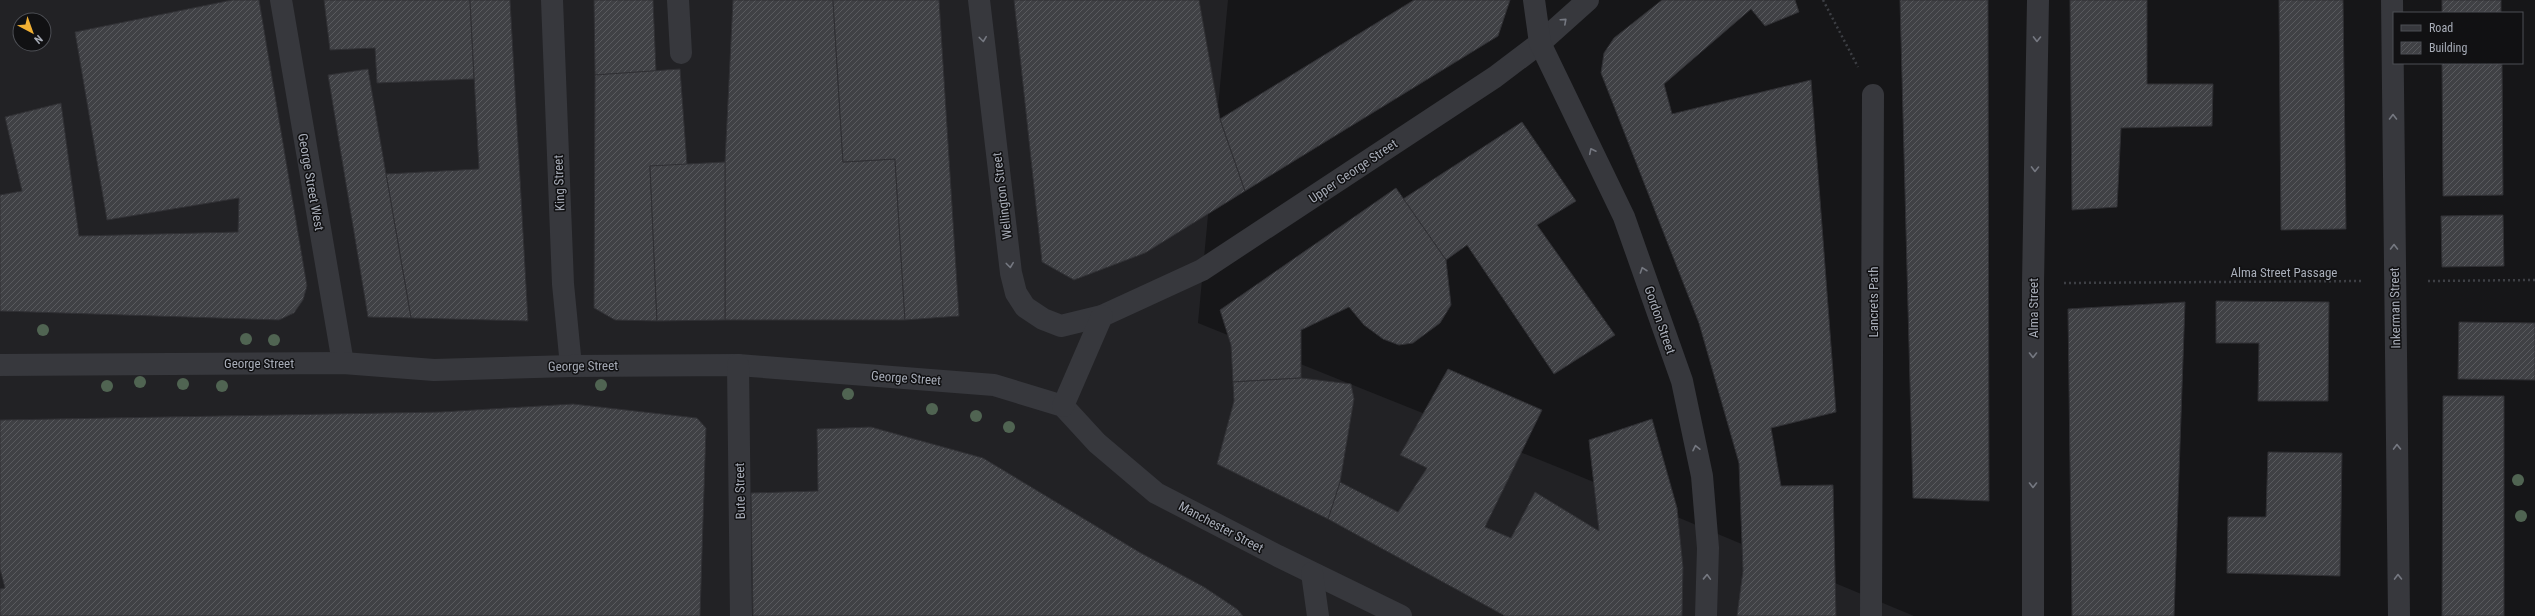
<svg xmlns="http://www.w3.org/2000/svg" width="2535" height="616" viewBox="0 0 2535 616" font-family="'Roboto Condensed',sans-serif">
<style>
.built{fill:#222225;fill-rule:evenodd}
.building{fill:url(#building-hatch);stroke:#303034}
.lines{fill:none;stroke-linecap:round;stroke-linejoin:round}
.path{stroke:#3d3f44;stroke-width:2.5;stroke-dasharray:2 3;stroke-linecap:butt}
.minor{stroke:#37383d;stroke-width:22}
.tree{fill:#506452}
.oneway{stroke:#757881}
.labels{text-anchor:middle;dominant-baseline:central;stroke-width:3;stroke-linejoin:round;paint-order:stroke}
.street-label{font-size:13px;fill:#a8adb8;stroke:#111113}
</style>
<defs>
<pattern id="building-hatch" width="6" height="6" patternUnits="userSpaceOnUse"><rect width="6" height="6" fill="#404145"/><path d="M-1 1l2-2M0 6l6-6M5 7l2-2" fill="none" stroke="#595a5e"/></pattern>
</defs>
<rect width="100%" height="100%" fill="#161618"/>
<path class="built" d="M0 0H1228L1198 323 1560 468 1914 616H0ZM20 20H44V44H20Z"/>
<g class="building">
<polygon points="232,0 259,0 307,286 303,300 294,313 279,320 0,311 0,195 22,191 5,117 61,103 79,236 238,232 239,198 107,220 75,32"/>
<polygon points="324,0 470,0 474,79 377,83 375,48 330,50"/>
<polygon points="470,0 510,0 528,321 411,318 386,174 479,169"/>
<polygon points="594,0 653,0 656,71 595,75"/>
<polygon points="733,0 833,0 843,162 895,159 905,320 725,320 725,162"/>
<polygon points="833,0 939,0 959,316 905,320 895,159 843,162"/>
<polygon points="1014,0 1199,0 1220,119 1245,191 1145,253 1074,280 1042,262"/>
<polygon points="1414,0 1510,0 1498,36 1245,191 1220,119"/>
<polygon points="1662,0 1795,0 1799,12 1765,26 1751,9 1664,84 1672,114 1811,80 1836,412 1771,428 1781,486 1833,485 1836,616 1737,616 1743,571 1739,463 1699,323 1601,73 1604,53 1614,38"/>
<polygon points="1900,0 1988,0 1989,501 1913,498"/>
<polygon points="2070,0 2147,0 2147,84 2213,84 2212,126 2121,128 2117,207 2072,210"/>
<polygon points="2279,0 2343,0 2346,229 2281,230"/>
<rect x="2442" y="0" width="59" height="13"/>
<polygon points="2442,63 2502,63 2503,195 2443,196"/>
<polygon points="368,69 386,174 411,318 368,317 328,75"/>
<polygon points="680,69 687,165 650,166 657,321 615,320 594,308 595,75"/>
<polygon points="1522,122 1576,201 1537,225 1615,335 1554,374 1467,245 1446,260 1403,199"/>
<polygon points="725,162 725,320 657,321 650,166"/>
<polygon points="1396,188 1446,260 1451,305 1440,323 1413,343 1399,345 1383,339 1364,325 1349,307 1301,330 1301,378 1233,382 1231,345 1220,310"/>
<polygon points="2503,215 2504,266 2442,267 2441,216"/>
<polygon points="2216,301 2329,302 2328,401 2258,401 2259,343 2216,343"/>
<polygon points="2185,302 2174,616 2072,616 2068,309"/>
<polygon points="2459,322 2535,323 2535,380 2458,379"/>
<polygon points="1448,369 1542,410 1485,527 1511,538 1535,492 1599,531 1589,440 1652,419 1677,508 1683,567 1682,616 1505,616 1328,519 1340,482 1398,512 1427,468 1400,455"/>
<polygon points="1301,378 1351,384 1354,399 1340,482 1328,519 1217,464 1234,401 1233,382"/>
<polygon points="2443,396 2504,396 2504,616 2442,616"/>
<polygon points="573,404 697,418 706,428 700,616 0,616 0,589 5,588 0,569 0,420 441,412"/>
<polygon points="871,427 983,458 1139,552 1204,587 1237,609 1243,616 753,616 751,493 818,491 817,429"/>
<polygon points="2268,452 2342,453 2340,576 2227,573 2228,517 2266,517"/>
</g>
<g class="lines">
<g class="path">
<polyline points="1823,0 1858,67"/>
<polyline points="2428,281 2535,280"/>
<polyline points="2064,283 2363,281"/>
</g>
<g class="minor">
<polyline points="281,0 343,363"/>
<polyline points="552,0 563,284 571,366"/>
<polyline points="678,0 681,53"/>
<polyline points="979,0 1011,273 1016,293 1025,307 1043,319 1061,326 1102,316 1202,270 1495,77 1540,43 1588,0"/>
<polyline points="1534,0 1540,43 1624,217 1682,381 1702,476 1708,548 1706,616"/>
<polyline points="2392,0 2399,616"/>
<polyline points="0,365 343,363 434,370 571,366 738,365 994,385 1063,406 1097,443 1156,493 1278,556 1401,616"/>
<polyline points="738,365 741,616"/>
<polyline points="1063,406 1102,316"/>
<polyline points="1312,573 1318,616"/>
<polyline points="1871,616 1873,95"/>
<polyline points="2033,616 2033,283 2038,0"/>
</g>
</g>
<g class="tree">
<circle cx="43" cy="330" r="6"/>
<circle cx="246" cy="339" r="6"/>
<circle cx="274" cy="340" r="6"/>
<circle cx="140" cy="382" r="6"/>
<circle cx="183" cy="384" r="6"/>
<circle cx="601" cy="385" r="6"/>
<circle cx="107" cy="386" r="6"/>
<circle cx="222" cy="386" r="6"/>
<circle cx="848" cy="394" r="6"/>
<circle cx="932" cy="409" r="6"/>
<circle cx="976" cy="416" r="6"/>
<circle cx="1009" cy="427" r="6"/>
<circle cx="2518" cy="480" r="6"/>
<circle cx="2521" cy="516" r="6"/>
</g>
<defs><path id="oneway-chevron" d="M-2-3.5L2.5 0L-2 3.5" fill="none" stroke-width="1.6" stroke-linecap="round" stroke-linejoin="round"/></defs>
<g class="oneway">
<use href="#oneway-chevron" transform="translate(1564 21) rotate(-42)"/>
<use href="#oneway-chevron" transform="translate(983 39) rotate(83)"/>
<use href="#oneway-chevron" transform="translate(2037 39) rotate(91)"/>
<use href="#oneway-chevron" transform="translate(2393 117) rotate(-90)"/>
<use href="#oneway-chevron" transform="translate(1592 151) rotate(-116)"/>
<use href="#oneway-chevron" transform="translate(2035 169) rotate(91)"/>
<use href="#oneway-chevron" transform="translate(2394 247) rotate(-90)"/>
<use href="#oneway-chevron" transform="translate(1010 265) rotate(83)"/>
<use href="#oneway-chevron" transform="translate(1643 270) rotate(-109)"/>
<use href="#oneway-chevron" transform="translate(2033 355) rotate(90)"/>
<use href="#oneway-chevron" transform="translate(2397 447) rotate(-91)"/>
<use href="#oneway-chevron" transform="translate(1696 448) rotate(-102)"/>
<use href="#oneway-chevron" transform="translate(2033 485) rotate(90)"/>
<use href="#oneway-chevron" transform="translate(1707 577) rotate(-88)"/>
<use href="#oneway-chevron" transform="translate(2398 577) rotate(-91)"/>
</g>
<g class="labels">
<g class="street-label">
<text transform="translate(1353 171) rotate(-34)">Upper George Street</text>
<text transform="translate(311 182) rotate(80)">George Street West</text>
<text transform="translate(559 183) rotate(-92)">King Street</text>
<text transform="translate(1002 196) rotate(-97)">Wellington Street</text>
<text x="2284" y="272">Alma Street Passage</text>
<text transform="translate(1873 302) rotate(-90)">Lancrets Path</text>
<text transform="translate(2033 308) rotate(-90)">Alma Street</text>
<text transform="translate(2395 308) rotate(-91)">Inkerman Street</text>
<text transform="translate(1660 320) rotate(71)">Gordon Street</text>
<text x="259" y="363">George Street</text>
<text transform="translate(583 366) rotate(-1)">George Street</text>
<text transform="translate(906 378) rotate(4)">George Street</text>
<text transform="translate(740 491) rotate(-91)">Bute Street</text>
<text transform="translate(1221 527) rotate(28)">Manchester Street</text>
</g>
</g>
<rect x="2393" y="12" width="130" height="52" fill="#111113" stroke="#4d4f55"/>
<rect x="2401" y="25" width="20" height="6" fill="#37383d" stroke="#4d4f55"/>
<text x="2429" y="32" font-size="12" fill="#a8adb8">Road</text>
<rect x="2401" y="42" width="20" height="12" fill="url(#building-hatch)" stroke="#4d4f55"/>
<text x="2429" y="52" font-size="12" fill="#a8adb8">Building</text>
<g transform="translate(32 32) rotate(139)"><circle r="19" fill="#111113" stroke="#4d4f55"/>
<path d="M0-3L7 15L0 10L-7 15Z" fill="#f2b134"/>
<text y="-6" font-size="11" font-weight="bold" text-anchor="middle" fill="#a8adb8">N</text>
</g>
</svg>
